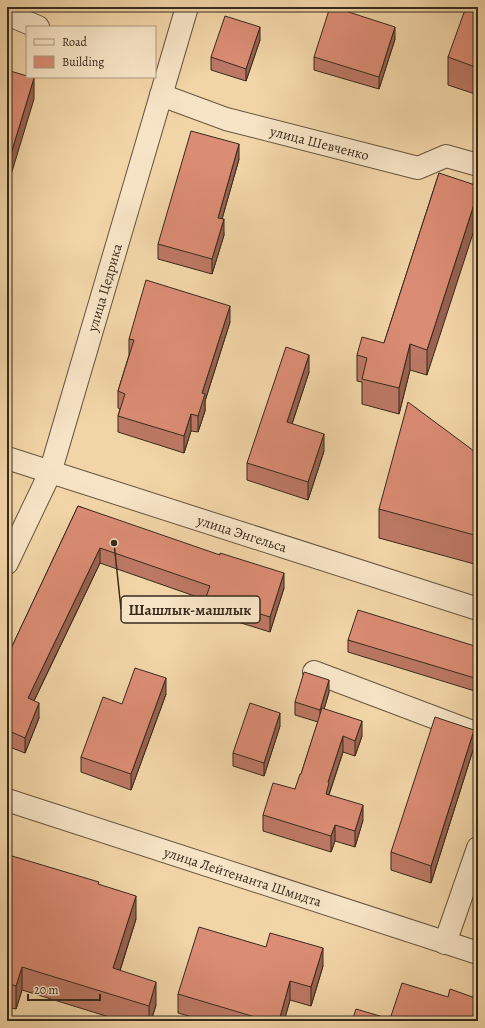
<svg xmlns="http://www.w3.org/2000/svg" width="485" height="1028" viewBox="0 0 485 1028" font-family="Alegreya,serif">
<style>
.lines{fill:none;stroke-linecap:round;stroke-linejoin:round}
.minor-casing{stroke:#66553f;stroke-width:24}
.minor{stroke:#f7e4c6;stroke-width:22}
.wall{fill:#bc7864;stroke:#372a1c}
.shaded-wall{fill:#996251;stroke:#372a1c}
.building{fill:#db8c74;stroke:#372a1c}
.labels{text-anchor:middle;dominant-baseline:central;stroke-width:4;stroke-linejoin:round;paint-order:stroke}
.street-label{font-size:14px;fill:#372a1c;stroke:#f7e4c6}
.leader{fill:none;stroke:#372a1c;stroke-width:1.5}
.callout-dot{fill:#372a1c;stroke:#f7e4c6;stroke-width:1.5}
.callout{fill:#f7e4c6;stroke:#372a1c;stroke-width:1.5}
.callout-label{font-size:15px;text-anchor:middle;font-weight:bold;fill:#372a1c}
</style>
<rect width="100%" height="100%" fill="#f2d5a7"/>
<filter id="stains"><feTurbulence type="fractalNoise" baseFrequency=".005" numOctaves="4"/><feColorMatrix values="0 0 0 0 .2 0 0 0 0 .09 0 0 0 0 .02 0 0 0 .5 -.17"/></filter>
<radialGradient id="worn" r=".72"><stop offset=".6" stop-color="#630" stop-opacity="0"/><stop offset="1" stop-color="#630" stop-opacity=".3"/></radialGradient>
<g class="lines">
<defs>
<g id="minor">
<polyline points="7,14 38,27"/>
<path id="s1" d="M161 95 226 119 418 168 446 156 478 165"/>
<path id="s2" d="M7 458 478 609"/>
<path id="s3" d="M7 563 50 473 187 7"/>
<polyline points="314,672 478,734"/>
<path id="s4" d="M7 800 478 953"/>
<polyline points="445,943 478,848"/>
</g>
</defs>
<use href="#minor" class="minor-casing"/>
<use href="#minor" class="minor"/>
</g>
<g class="wall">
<polygon points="478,7 478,95 448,85 448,57"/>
<polygon points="395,39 379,89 314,70 314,57"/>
<polygon points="260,40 246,81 211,70 211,57"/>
<polygon points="239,159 222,219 224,235 212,274 158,259 158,244"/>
<polygon points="439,173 427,375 410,370 399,414 362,404 362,382 357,381 357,355 384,343"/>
<polygon points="230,322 205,401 205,411 198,432 191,431 184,453 118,432 118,416 120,409 118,408 118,391 129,355 129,339"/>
<polygon points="309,372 292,424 324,451 308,500 247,480 247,463"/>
<polygon points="478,454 478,565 379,538 379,509"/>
<polygon points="78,506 284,588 270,632 206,612 206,600 100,563 34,701 39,718 25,753 7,746 7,657"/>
<polygon points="348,640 478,647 478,692 348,652"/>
<polygon points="329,692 324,709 362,736 355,756 343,752 329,795 363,820 355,847 335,841 331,852 263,831 263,815 295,789 301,774 318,722 295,715 295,702"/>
<polygon points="166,694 131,790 81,772 81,757 122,704"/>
<polygon points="280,726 264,776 233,766 233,753"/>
<polygon points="474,747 431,883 391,870 391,852"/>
<polygon points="7,872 99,884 136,919 120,971 156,1005 151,1021 122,1021 22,990 16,1009 7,1007"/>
<polygon points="323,966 311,1006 290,1000 284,1021 206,1021 178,1013 178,994"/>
</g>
<g class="shaded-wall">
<polygon points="260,27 260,40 246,81 246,69"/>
<polygon points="395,27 395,39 379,89 379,77"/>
<polygon points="34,78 34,99 7,188 7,167"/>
<polygon points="239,144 239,159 218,233 218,218"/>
<polygon points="478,192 478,218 427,375 427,350"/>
<polygon points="224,219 224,235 212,274 212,259"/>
<polygon points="230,306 230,322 205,401 205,411 198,432 198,416 202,393"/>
<polygon points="410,344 410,370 399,414 399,388"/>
<polygon points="309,355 309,372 287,439 287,422"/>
<polygon points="191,414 191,431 184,453 184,436"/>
<polygon points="324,434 324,451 308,500 308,482"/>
<polygon points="100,548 100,563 28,713 28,698"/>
<polygon points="284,573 284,588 270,632 270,617"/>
<polygon points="166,678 166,694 131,790 131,774"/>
<polygon points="329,680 329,692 320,723 320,710"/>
<polygon points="39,703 39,718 25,753 25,738"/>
<polygon points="280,713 280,726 264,776 264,763"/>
<polygon points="362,721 362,736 355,756 355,741"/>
<polygon points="474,730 474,747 431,883 431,866"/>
<polygon points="343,736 343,752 329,794 329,798 326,794 328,782"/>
<polygon points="363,805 363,820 355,847 355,831"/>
<polygon points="335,825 335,841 331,852 331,836"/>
<polygon points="136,896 136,919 113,992 113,968"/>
<polygon points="323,948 323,966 311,1006 311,987"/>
<polygon points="22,967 22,990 16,1009 16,986"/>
<polygon points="290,981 290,1000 284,1021 279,1021"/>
<polygon points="156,982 156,1005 151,1021 149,1021 149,1006"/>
</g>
<g class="building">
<polygon points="330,7 333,7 395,27 379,77 314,57"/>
<polygon points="466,7 478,7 478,68 448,57"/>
<polygon points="225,16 260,27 246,69 211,57"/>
<polygon points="7,70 27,76 27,77 30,77 34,78 7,167"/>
<polygon points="191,131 239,144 218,218 224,219 212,259 158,244"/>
<polygon points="439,173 478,186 478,192 427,350 410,344 399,388 362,379 367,358 357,355 362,337 384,343"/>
<polygon points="146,280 230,306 202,393 205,394 198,416 191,414 184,436 118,416 125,394 118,391 134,340 129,339"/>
<polygon points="286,347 309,355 287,422 324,434 308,482 247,463"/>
<polygon points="408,402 478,454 478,536 379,509"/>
<polygon points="78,506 220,555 220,553 284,573 270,617 206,597 210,586 100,548 28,698 39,703 25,738 7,730 7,657"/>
<polygon points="358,610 478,647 478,679 348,640"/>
<polygon points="135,668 166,678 131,774 81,757 103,697 122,704"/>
<polygon points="304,672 329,680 320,710 295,702"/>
<polygon points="250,703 280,713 264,763 233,753"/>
<polygon points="322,708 362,721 355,741 343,736 328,782 329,783 326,794 363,805 355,831 335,825 331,836 263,815 273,783 295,789 300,774 301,774"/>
<polygon points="435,717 474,730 431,866 391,852"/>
<polygon points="12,856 99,882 98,884 136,896 113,968 156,982 149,1006 22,967 16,986 7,983 7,872"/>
<polygon points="199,927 266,947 270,933 323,948 311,987 290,981 279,1021 254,1021 255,1017 178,994"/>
<polygon points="402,983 448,997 450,989 478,999 478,1021 352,1021 356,1009 390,1019"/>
</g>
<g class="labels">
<g class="street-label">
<text stroke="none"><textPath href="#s1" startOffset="166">улица Шевченко</textPath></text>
<text stroke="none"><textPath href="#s3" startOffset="293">улица Цедрика</textPath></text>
<text stroke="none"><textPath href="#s2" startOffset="247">улица Энгельса</textPath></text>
<text stroke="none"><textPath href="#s4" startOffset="248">улица Лейтенанта Шмидта</textPath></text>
</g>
</g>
<path class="leader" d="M114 543L121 609"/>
<circle class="callout-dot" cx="114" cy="543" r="4"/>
<rect class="callout" x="121" y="596" width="139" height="27" rx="4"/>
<g class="callout-label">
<text x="190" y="615">Шашлык-машлык</text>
</g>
<rect width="485" height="1028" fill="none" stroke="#f2d5a7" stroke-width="24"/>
<rect x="8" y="8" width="469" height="1012" fill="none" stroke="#372a1c" stroke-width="2"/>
<rect x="12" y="12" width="461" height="1004" fill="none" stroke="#372a1c"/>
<rect x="26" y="26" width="130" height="52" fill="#f7e4c6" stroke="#aa9a82"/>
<rect x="34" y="39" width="20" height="6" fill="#f7e4c6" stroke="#aa9a82"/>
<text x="62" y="46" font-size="12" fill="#372a1c">Road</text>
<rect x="34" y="56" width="20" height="12" fill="#db8c74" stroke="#aa9a82"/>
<text x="62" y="66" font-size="12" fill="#372a1c">Building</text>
<path d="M28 994v6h72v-6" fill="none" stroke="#372a1c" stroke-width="2"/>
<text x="34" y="994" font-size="12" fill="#372a1c" stroke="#f7e4c6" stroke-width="3" paint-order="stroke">20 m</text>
<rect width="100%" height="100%" filter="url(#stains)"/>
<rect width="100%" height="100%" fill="url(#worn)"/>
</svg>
